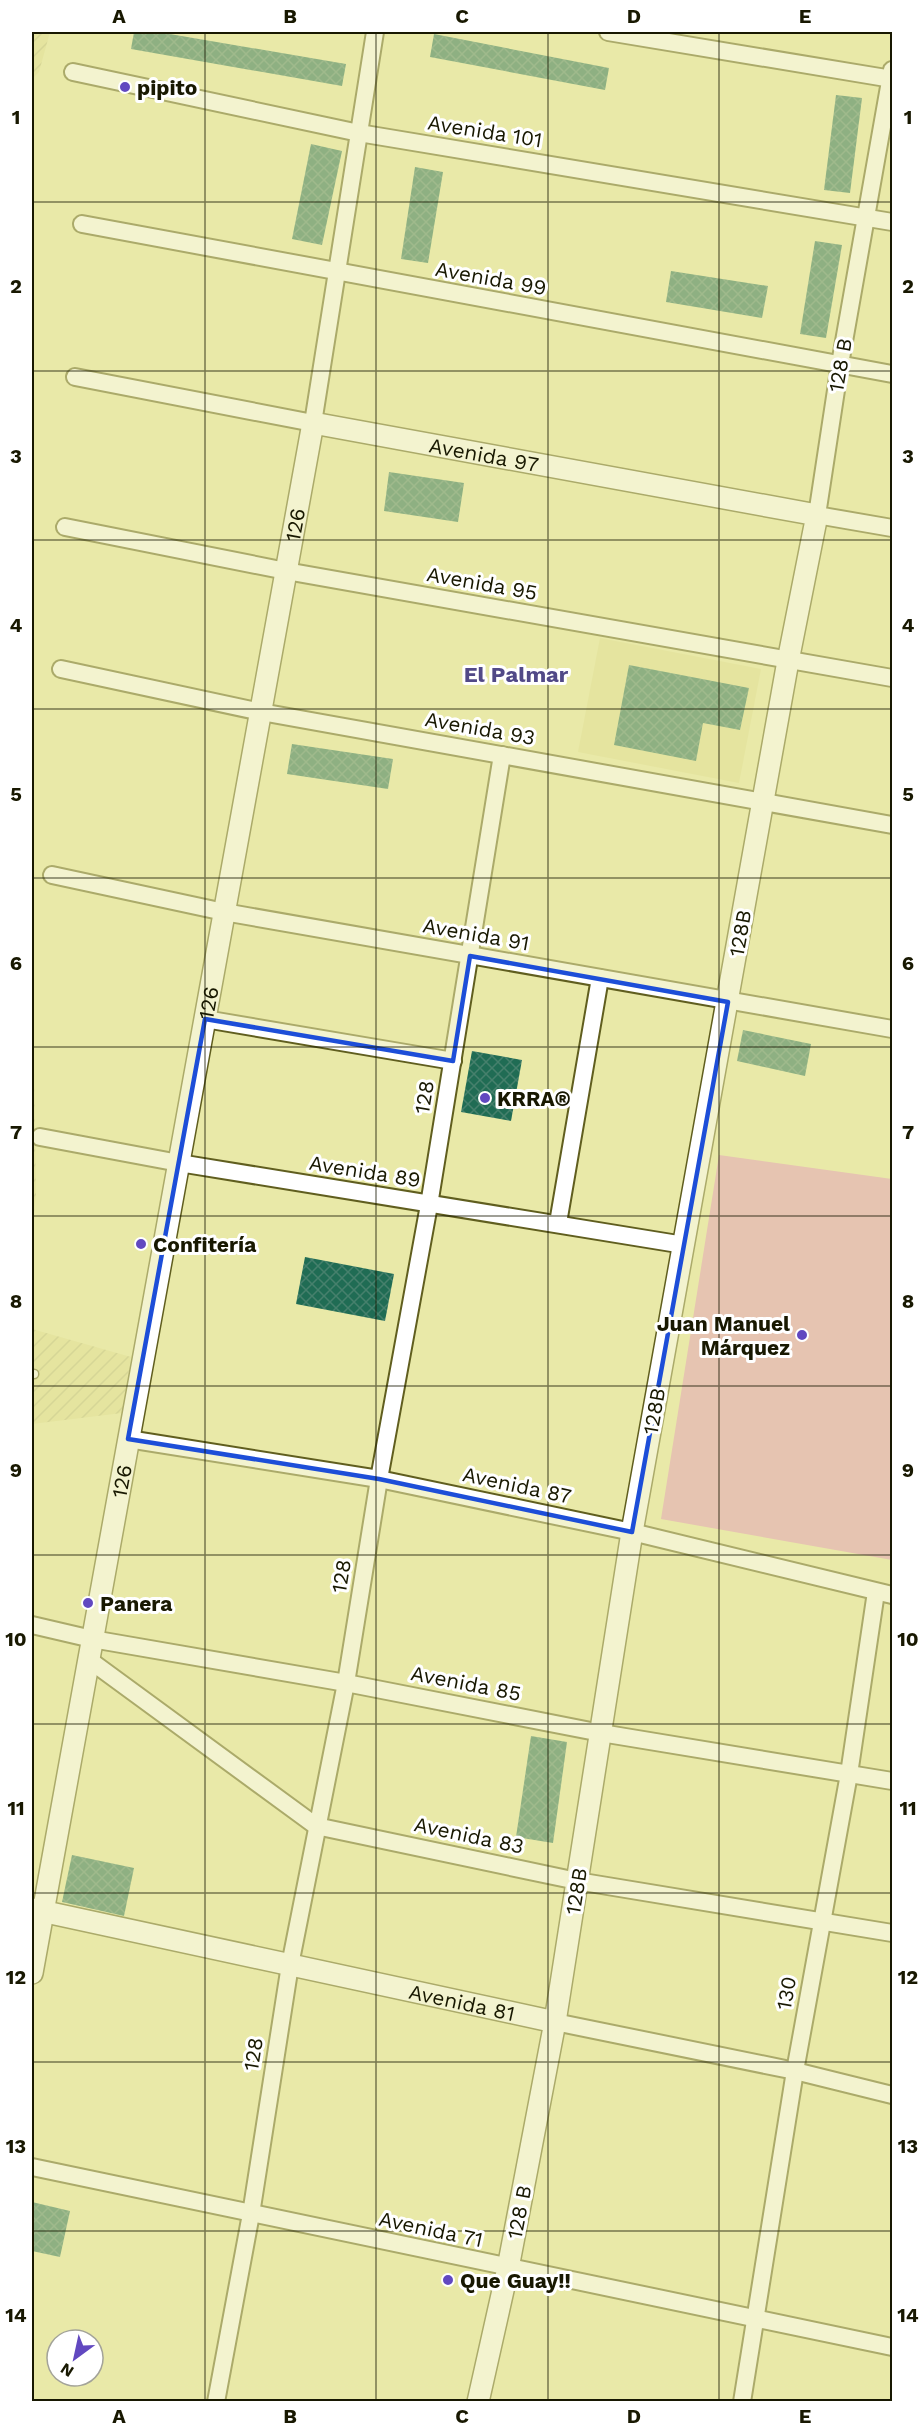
<svg xmlns="http://www.w3.org/2000/svg" width="924" height="2433" viewBox="0 0 924 2433" font-family="'Work Sans',sans-serif">
<style>
.built{fill:#dfde96}
.industrial{fill:url(#industrial-furrows)}
.grass{fill:#e297bd}
.building{fill:url(#building-cross-hatch)}
.lines{fill:none;stroke-linecap:round;stroke-linejoin:round}
.service-casing{stroke:#605e1f;stroke-width:11}
.minor-casing{stroke:#605e1f;stroke-width:20}
.tertiary-casing{stroke:#605e1f;stroke-width:24}
.service{stroke:#fff;stroke-width:8}
.minor{stroke:#fff;stroke-width:16}
.tertiary{stroke:#fff;stroke-width:21}
.marked{fill:none;stroke:#1d4ed8;stroke-width:4.5;stroke-linejoin:round}
.grid{fill:none;stroke:#181801;stroke-width:1.5;stroke-opacity:0.55}
.poi-dot{fill:#6148c0;stroke:#fff;stroke-width:2}
.labels{text-anchor:middle;dominant-baseline:central;stroke-width:6;stroke-linejoin:round;paint-order:stroke}
.poi-label{font-size:21px;font-weight:bold;fill:#181801;stroke:#fff;text-anchor:start}
.street-label{font-size:21px;fill:#181801;stroke:#fff}
.neighbourhood-label{font-size:22px;font-weight:bold;fill:#514987;stroke:#fff}
.neatline{fill:none;stroke:#181801;stroke-width:2}
.grid-label{font-size:20px;text-anchor:middle;font-weight:bold;fill:#181801}
</style>
<defs>
<pattern id="industrial-furrows" width="10" height="10" patternUnits="userSpaceOnUse" patternTransform="scale(1.5)"><rect width="10" height="10" fill="#dfde96"/><path d="M-1 1l2-2M0 10L10 0M9 11l2-2" fill="none" stroke="#bfbe80"/></pattern>
<pattern id="building-cross-hatch" width="8" height="8" patternUnits="userSpaceOnUse" patternTransform="scale(1.5)"><rect width="8" height="8" fill="#206c54"/><path d="M0 0l8 8M0 8l8-8" fill="none" stroke="#46806c"/></pattern>
</defs>
<rect width="100%" height="100%" fill="#e9e9a8"/>
<polygon class="built" points="600,638 761,669 739,783 578,752"/>
<g class="industrial">
<polygon points="32,32 50,32 39,72 32,79"/>
<polygon points="32,947 36,1195 32,1229"/>
<polygon points="32,1329 131,1357 122,1413 32,1424"/>
</g>
<polygon class="grass" points="719,1155 892,1179 892,1560 661,1519"/>
<g class="building">
<polygon points="134,32 158,32 346,64 342,86 131,49"/>
<polygon points="434,34 609,68 605,90 430,57"/>
<polygon points="836,95 862,98 850,193 824,190"/>
<polygon points="311,144 342,151 322,245 292,239"/>
<polygon points="415,167 443,172 428,263 401,259"/>
<polygon points="815,241 842,245 826,338 800,334"/>
<polygon points="671,271 768,286 762,318 666,302"/>
<polygon points="389,472 464,483 458,522 384,511"/>
<polygon points="629,665 749,688 740,730 703,723 696,761 614,745"/>
<polygon points="292,744 393,759 388,789 287,774"/>
<polygon points="743,1030 811,1044 805,1076 737,1061"/>
<polygon points="472,1051 522,1060 511,1121 461,1112"/>
<polygon points="305,1257 394,1274 385,1321 296,1304"/>
<polygon points="531,1736 567,1742 553,1843 516,1837"/>
<polygon points="72,1855 134,1868 124,1916 62,1902"/>
<polygon points="32,2202 70,2211 60,2257 32,2251"/>
</g>
<g class="lines">
<defs>
<polyline id="service" points="32,1374 34,1374"/>
<g id="minor">
<polyline points="608,32 892,79"/>
<polyline points="892,70 840,364 817,515 892,528"/>
<polyline points="73,72 359,133 892,222"/>
<polyline points="82,224 892,374"/>
<polyline points="75,377 313,423 375,32"/>
<polyline points="65,527 286,571 892,678"/>
<polyline points="61,669 261,712 892,825"/>
<polyline points="52,875 224,912 892,1029"/>
<polyline points="205,1019 453,1061"/>
<polyline points="40,1137 179,1163 684,1245"/>
<polyline points="558,1223 600,978"/>
<polyline points="128,1439 379,1479 632,1532 892,1595"/>
<polyline points="32,1625 92,1639 346,1683 601,1733 892,1781"/>
<polyline points="88,1659 316,1826 577,1881 892,1933"/>
<polyline points="555,2022 795,2071 892,2095"/>
<polyline points="32,2167 892,2347"/>
<polyline points="216,2402 251,2214 290,1965 346,1683 379,1479 429,1205 502,755"/>
<polyline points="742,2402 795,2071 849,1774 876,1592"/>
</g>
<g id="tertiary">
<path id="s1" d="M32 1909 555 2022"/>
<path id="s2" d="M32 1973 313 423 817 515 788 661 632 1532 555 2022 508 2268 478 2402"/>
</g>
</defs>
<use href="#service" class="service-casing"/>
<use href="#minor" class="minor-casing"/>
<use href="#tertiary" class="tertiary-casing"/>
<use href="#service" class="service"/>
<use href="#minor" class="minor"/>
<use href="#tertiary" class="tertiary"/>
</g>
<path d="M0 0H924V2433H0ZM470 956 728 1002 632 1532 379 1479 128 1439 205 1019 453 1061Z" fill="#e9e9a8" fill-opacity=".55" fill-rule="evenodd"/>
<path class="marked" d="M470 956 728 1002 632 1532 379 1479 128 1439 205 1019 453 1061Z"/>
<path class="grid" d="M205 32V2402M376 32V2402M548 32V2402M719 32V2402M32 202H892M32 371H892M32 540H892M32 709H892M32 878H892M32 1047H892M32 1216H892M32 1386H892M32 1555H892M32 1724H892M32 1893H892M32 2062H892M32 2231H892"/>
<g class="poi-dot">
<circle cx="125" cy="87" r="6"/>
<circle cx="485" cy="1098" r="6"/>
<circle cx="141" cy="1244" r="6"/>
<circle cx="802" cy="1335" r="6"/>
<circle cx="88" cy="1603" r="6"/>
<circle cx="448" cy="2280" r="6"/>
</g>
<g class="labels">
<g class="poi-label">
<text x="137" y="87">pipito</text>
<text x="497" y="1098">KRRA®</text>
<text x="153" y="1244">Confitería</text>
<text x="790" y="1323" text-anchor="end">Juan Manuel<tspan x="790" dy="24">Márquez</tspan></text>
<text x="100" y="1603">Panera</text>
<text x="460" y="2280">Que Guay!!</text>
</g>
<g class="street-label">
<text transform="translate(485 131) rotate(9)">Avenida 101</text>
<text transform="translate(491 278) rotate(10)">Avenida 99</text>
<text transform="translate(840 365) rotate(-80)">128 B</text>
<text stroke="none"><textPath href="#s2" startOffset="1749">Avenida 97</textPath></text>
<text stroke="none"><textPath href="#s2" startOffset="1472">126</textPath></text>
<text transform="translate(482 583) rotate(10)">Avenida 95</text>
<text transform="translate(480 728) rotate(10)">Avenida 93</text>
<text transform="translate(740 933) rotate(-80)">128B</text>
<text transform="translate(476 934) rotate(10)">Avenida 91</text>
<text stroke="none"><textPath href="#s2" startOffset="986">126</textPath></text>
<text transform="translate(424 1097) rotate(-81)">128</text>
<text transform="translate(365 1171) rotate(9)">Avenida 89</text>
<text transform="translate(654 1411) rotate(-80)">128B</text>
<text stroke="none"><textPath href="#s2" startOffset="500">126</textPath></text>
<text transform="translate(517 1485) rotate(12)">Avenida 87</text>
<text transform="translate(341 1576) rotate(-81)">128</text>
<text transform="translate(466 1683) rotate(11)">Avenida 85</text>
<text transform="translate(469 1835) rotate(12)">Avenida 83</text>
<text transform="translate(576 1891) rotate(-81)">128B</text>
<text transform="translate(786 1993) rotate(-80)">130</text>
<text stroke="none"><textPath href="#s1" startOffset="440">Avenida 81</textPath></text>
<text transform="translate(253 2054) rotate(-81)">128</text>
<text transform="translate(519 2212) rotate(-79)">128 B</text>
<text transform="translate(431 2229) rotate(12)">Avenida 71</text>
</g>
<g class="neighbourhood-label">
<text x="516" y="674">El Palmar</text>
</g>
</g>
<rect width="924" height="2433" fill="none" stroke="#ffffff" stroke-width="66"/>
<g transform="translate(75 2358) rotate(213)"><circle r="28" fill="#ffffff" stroke="#a3a399" stroke-width="1.5"/>
<path d="M0-4.5L10 22L0 15L-10 22Z" fill="#6148c0"/>
<text y="-9" font-size="16" font-weight="bold" text-anchor="middle" fill="#181801">N</text>
</g>
<rect x="33" y="33" width="858" height="2367" class="neatline"/>
<g class="grid-label">
<text x="119" y="23">A</text>
<text x="290" y="23">B</text>
<text x="462" y="23">C</text>
<text x="634" y="23">D</text>
<text x="805" y="23">E</text>
<text x="16" y="124">1</text>
<text x="908" y="124">1</text>
<text x="16" y="293">2</text>
<text x="908" y="293">2</text>
<text x="16" y="463">3</text>
<text x="908" y="463">3</text>
<text x="16" y="632">4</text>
<text x="908" y="632">4</text>
<text x="16" y="801">5</text>
<text x="908" y="801">5</text>
<text x="16" y="970">6</text>
<text x="908" y="970">6</text>
<text x="16" y="1139">7</text>
<text x="908" y="1139">7</text>
<text x="16" y="1308">8</text>
<text x="908" y="1308">8</text>
<text x="16" y="1477">9</text>
<text x="908" y="1477">9</text>
<text x="16" y="1646">10</text>
<text x="908" y="1646">10</text>
<text x="16" y="1815">11</text>
<text x="908" y="1815">11</text>
<text x="16" y="1984">12</text>
<text x="908" y="1984">12</text>
<text x="16" y="2153">13</text>
<text x="908" y="2153">13</text>
<text x="16" y="2322">14</text>
<text x="908" y="2322">14</text>
<text x="119" y="2423">A</text>
<text x="290" y="2423">B</text>
<text x="462" y="2423">C</text>
<text x="634" y="2423">D</text>
<text x="805" y="2423">E</text>
</g>
</svg>
